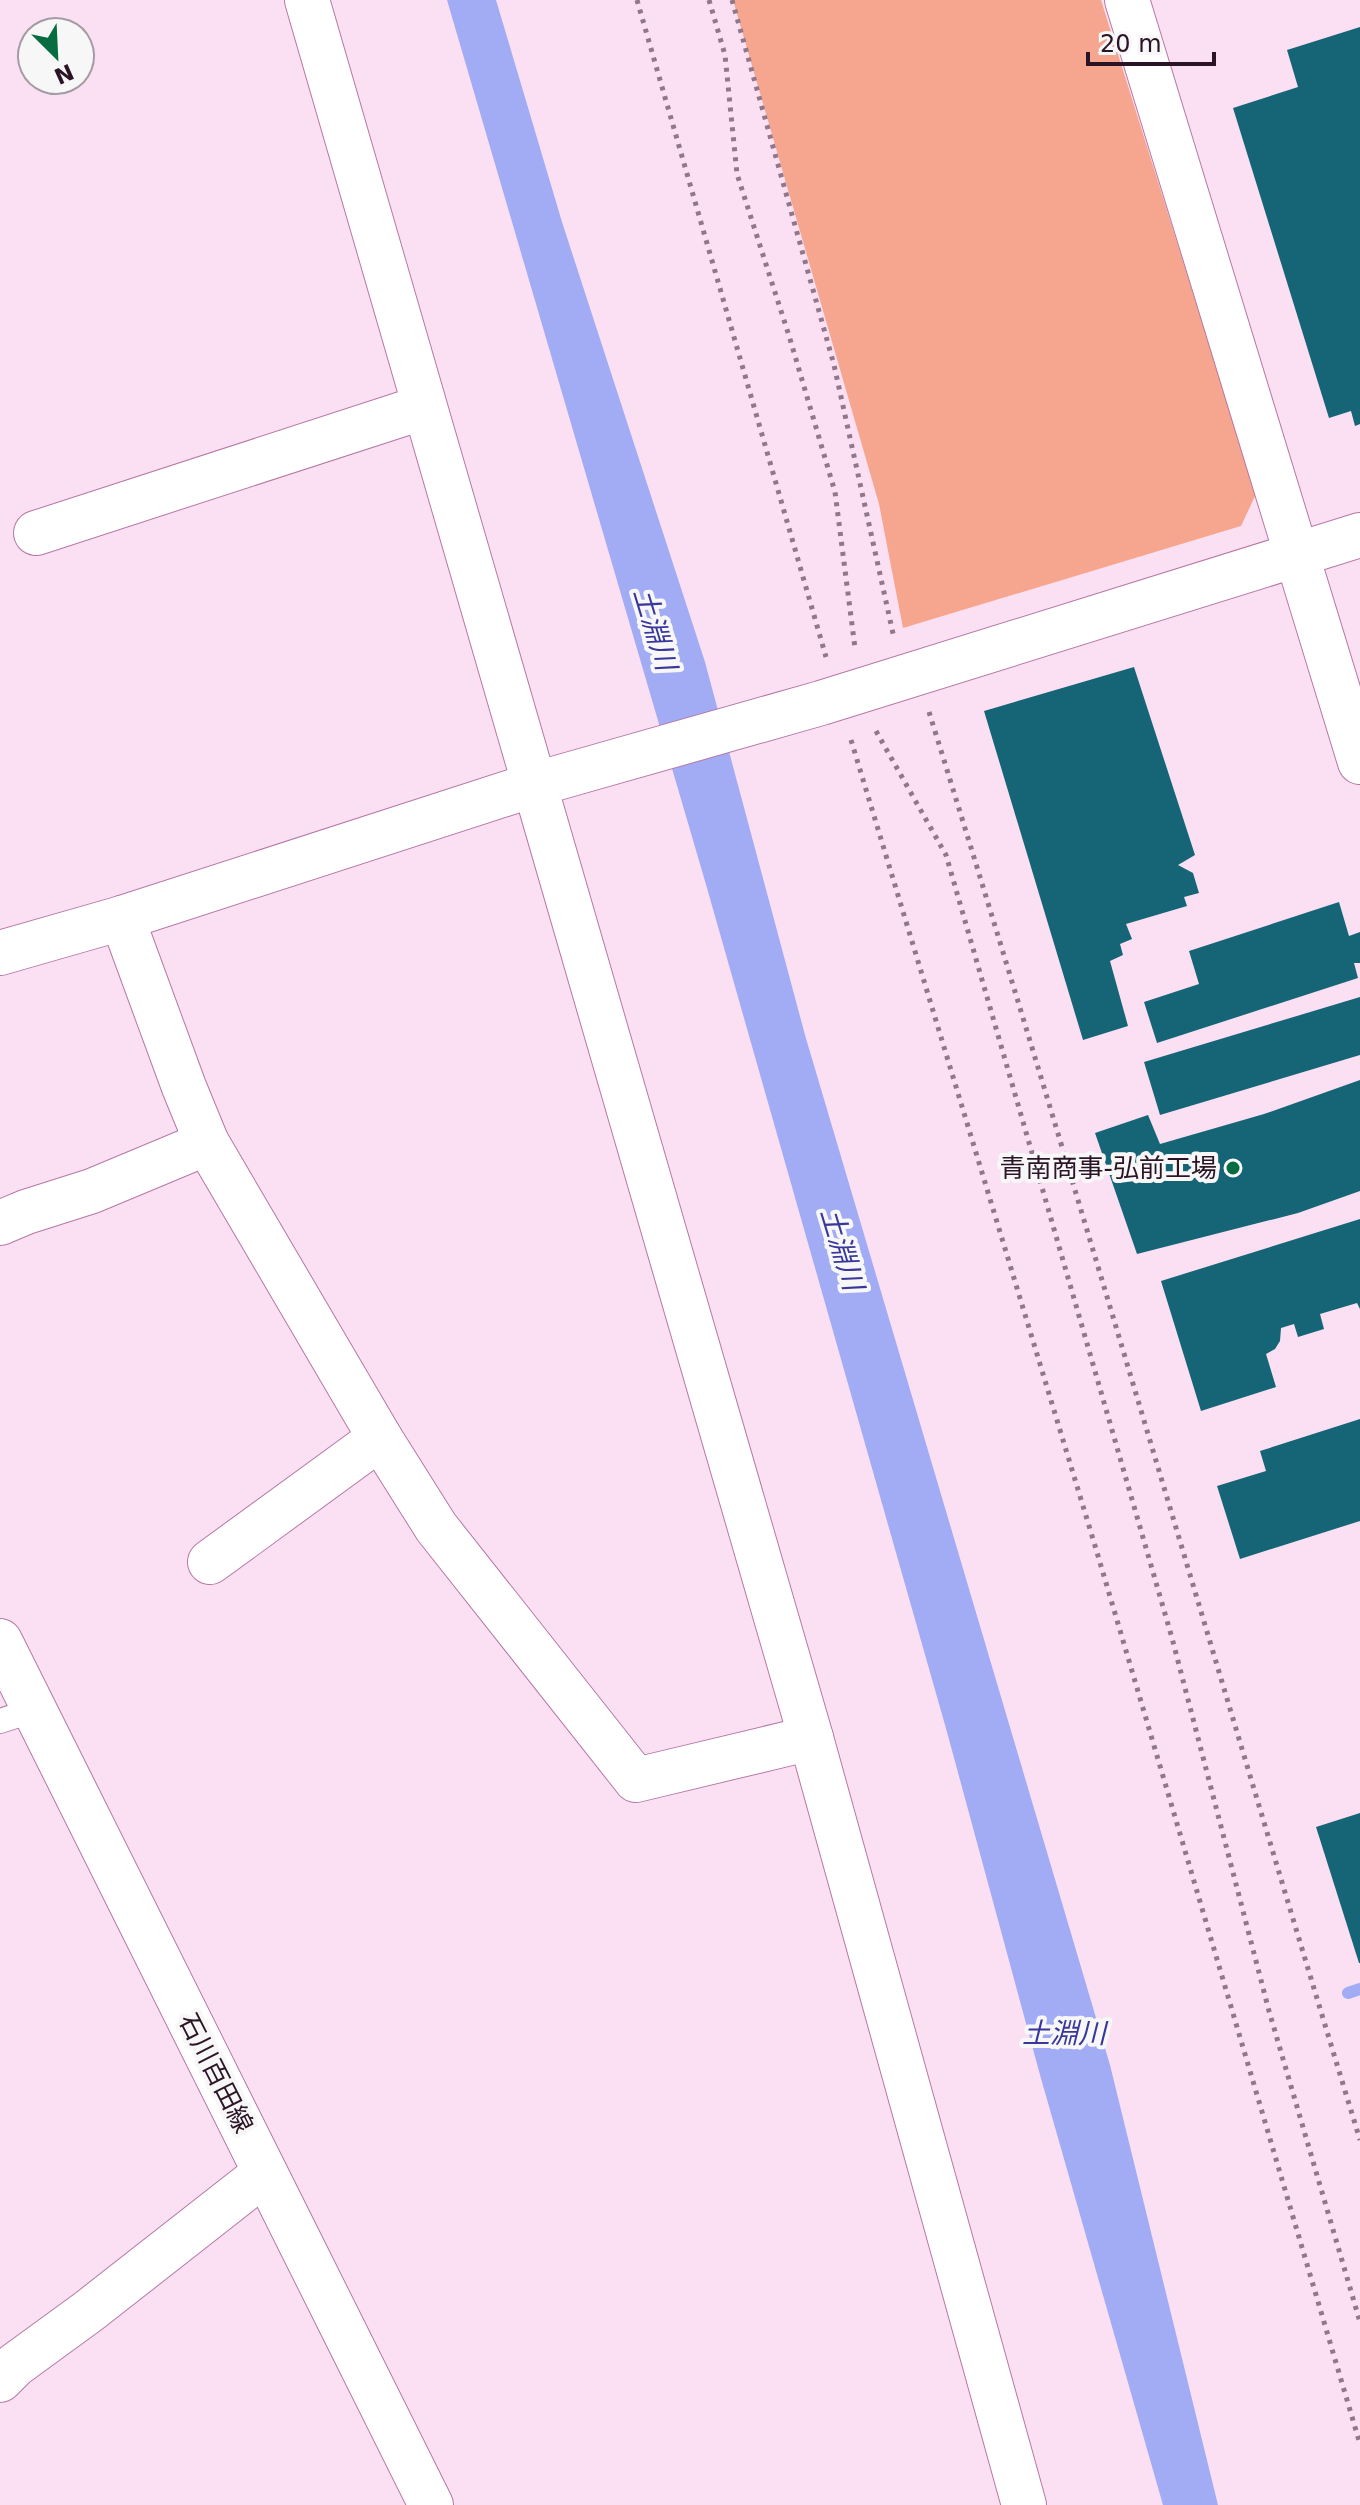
<svg xmlns="http://www.w3.org/2000/svg" width="1360" height="2505" viewBox="0 0 1360 2505" font-family="'DejaVu Sans','Noto Sans JP',sans-serif">
<style>
.green{fill:#f6a68e}
.water{fill:#a2acf4}
.lines{fill:none;stroke-linecap:round;stroke-linejoin:round}
.stream{stroke:#a2acf4;stroke-width:12}
.building{fill:#166577}
.lane-casing{stroke:#b678a5;stroke-width:26}
.street-casing{stroke:#b678a5;stroke-width:46}
.secondary-casing{stroke:#b678a5;stroke-width:46}
.path{stroke:#907789;stroke-width:5;stroke-dasharray:4 6;stroke-linecap:butt}
.lane{stroke:#fff;stroke-width:24}
.street{stroke:#fff;stroke-width:44}
.secondary{stroke:#fff;stroke-width:44}
.poi-dot{fill:#086c41;stroke:#f7f7f7;stroke-width:3}
.labels{text-anchor:middle;dominant-baseline:central;stroke-width:8;stroke-linejoin:round;paint-order:stroke}
.poi-label{font-size:26px;fill:#2b1425;stroke:#f7f7f7;text-anchor:end}
.street-label{font-size:26px;fill:#2b1425;stroke:#f7f7f7}
.water-label{font-size:28px;font-style:italic;fill:#39379c;stroke:#f7f7f7}
</style>
<rect width="100%" height="100%" fill="#fbe0f3"/>
<polygon class="green" points="733,0 1101,0 1256,494 1241,526 903,628 879,504"/>
<polygon class="water" points="447,0 496,0 562,222 705,662 805,1035 1110,2065 1218,2505 1163,2505 1040,2075 947,1732 707,888"/>
<g class="lines">
<polyline class="stream" points="1348,1993 1360,1989"/>
</g>
<g class="building">
<polygon points="1360,27 1360,424 1355,426 1351,411 1329,418 1233,108 1298,87 1287,50"/>
<polygon points="1134,667 1195,855 1178,865 1193,873 1199,893 1184,897 1187,906 1126,924 1132,939 1120,944 1123,955 1110,961 1128,1026 1083,1040 984,711"/>
<polygon points="1339,902 1349,936 1360,932 1360,963 1354,963 1358,978 1157,1043 1144,1002 1199,984 1189,951"/>
<polygon points="1360,997 1360,1055 1160,1115 1144,1062"/>
<polygon points="1360,1080 1360,1191 1298,1213 1137,1254 1095,1133 1148,1115 1160,1144 1264,1114"/>
<polygon points="1360,1219 1360,1309 1357,1303 1320,1314 1324,1329 1298,1337 1294,1324 1281,1328 1280,1341 1275,1349 1266,1354 1276,1387 1201,1411 1161,1281"/>
<polygon points="1360,1419 1360,1521 1240,1559 1217,1486 1266,1471 1260,1451"/>
<polygon points="1360,1813 1360,1963 1359,1963 1316,1827"/>
</g>
<g class="lines">
<defs>
<polyline id="lane" points="0,1721 34,1710"/>
<g id="street">
<polyline points="307,0 811,1738 1024,2505"/>
<polyline points="1127,0 1360,762"/>
<polyline points="36,533 424,407"/>
<polyline points="122,918 184,1087 207,1143 380,1438 436,1527 636,1780 811,1738"/>
<polyline points="0,953 122,918 536,784 821,703 1360,535"/>
<polyline points="0,1223 26,1212 92,1191 207,1143"/>
<polyline points="210,1562 380,1438"/>
<polyline points="0,2380 15,2365 89,2311 265,2173"/>
</g>
<polyline id="secondary" points="0,1641 431,2505"/>
</defs>
<use href="#lane" class="lane-casing"/>
<use href="#street" class="street-casing"/>
<use href="#secondary" class="secondary-casing"/>
<g class="path">
<polyline points="637,0 826,657"/>
<polyline points="709,0 725,55 737,174 790,339 835,492 855,648"/>
<polyline points="732,0 834,365 894,638"/>
<path d="M929 712C1077 1187 1215 1665 1360 2140"/>
<polyline points="876,731 946,855 1172,1638 1269,2011 1360,2322"/>
<polyline points="851,740 1096,1549 1360,2444"/>
</g>
<use href="#lane" class="lane"/>
<use href="#street" class="street"/>
<use href="#secondary" class="secondary"/>
</g>
<circle class="poi-dot" cx="1233" cy="1168" r="8"/>
<g class="labels">
<g class="poi-label">
<text x="1217" y="1168">青南商事-弘前工場</text>
</g>
<g class="street-label">
<text transform="translate(216 2073) rotate(63)">石川百田線</text>
</g>
<g class="water-label">
<text transform="translate(655 629) rotate(73)">土淵川</text>
<text transform="translate(842 1249) rotate(73)">土淵川</text>
<text x="1064" y="2033">土淵川</text>
</g>
</g>
<g transform="translate(56 56) rotate(156)"><circle r="38" fill="#f7f7f7" stroke="#a59ca3" stroke-width="2"/>
<path d="M0-6L14 30L0 20L-14 30Z" fill="#086c41"/>
<text y="-12" font-size="22" font-weight="bold" text-anchor="middle" fill="#2b1425">N</text>
</g>
<path d="M1088 52v12h126v-12" fill="none" stroke="#2b1425" stroke-width="4"/>
<text x="1100" y="52" font-size="24" fill="#2b1425" stroke="#f7f7f7" stroke-width="6" paint-order="stroke">20 m</text>
</svg>
